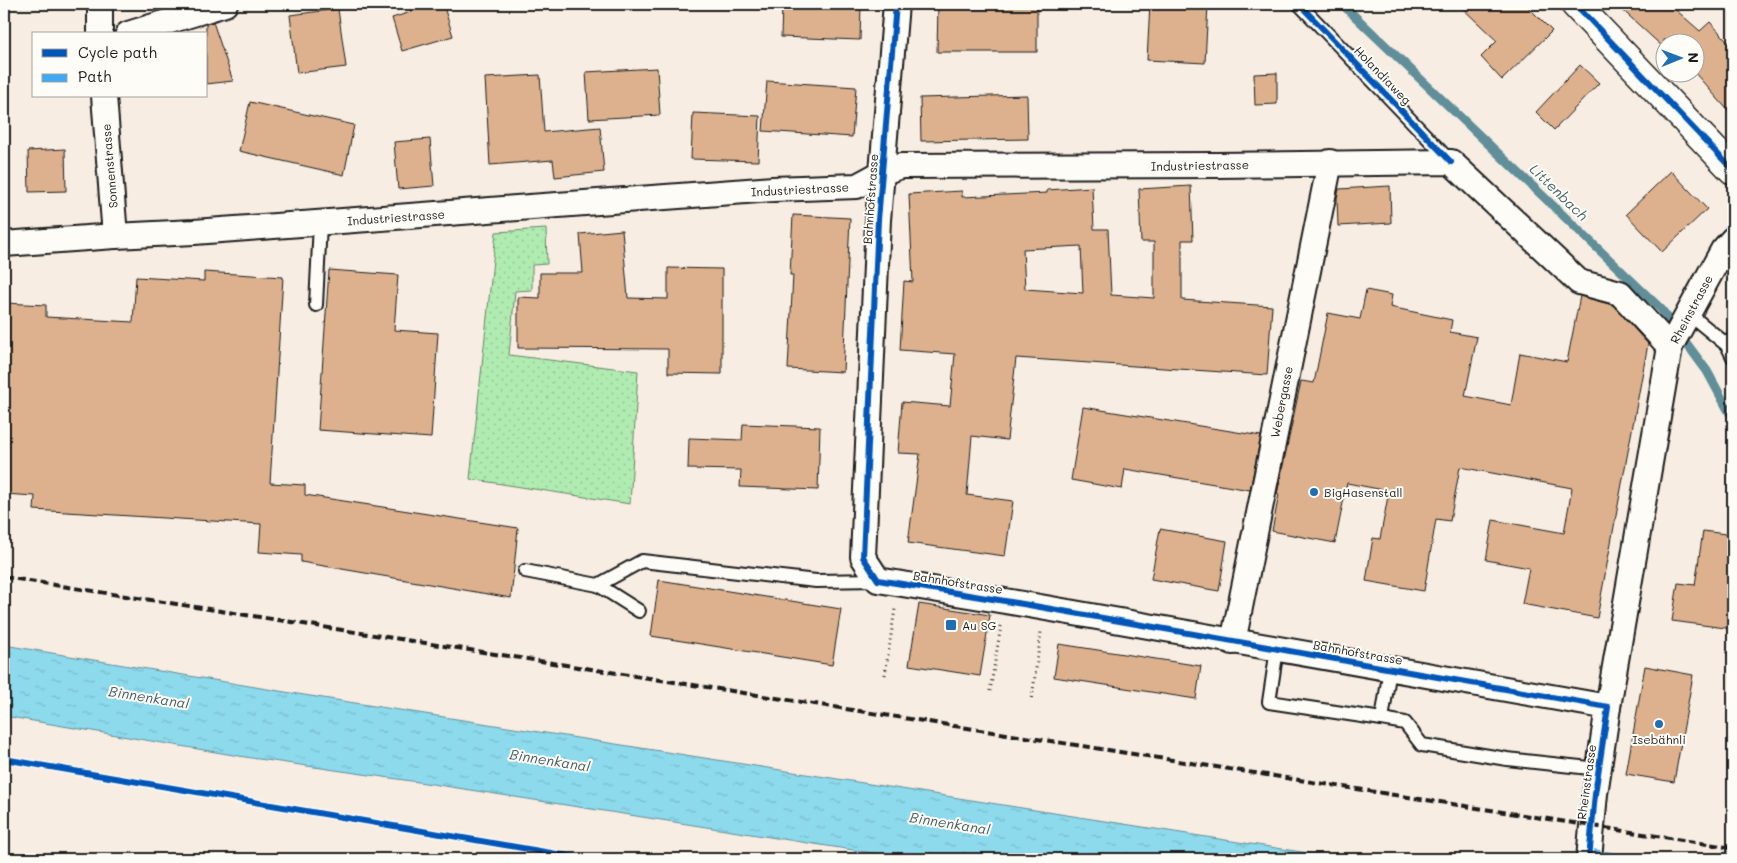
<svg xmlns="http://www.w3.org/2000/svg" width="1737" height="863" viewBox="0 0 1737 863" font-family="Mali,sans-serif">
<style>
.grass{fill:url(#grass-dots);stroke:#668466}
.water{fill:url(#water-ripples);stroke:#608e99}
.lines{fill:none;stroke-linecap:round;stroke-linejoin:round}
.stream{stroke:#608e99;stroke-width:9}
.building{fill:#ddb18d;stroke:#1c1c1c;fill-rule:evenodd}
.service-casing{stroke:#1c1c1c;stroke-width:16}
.minor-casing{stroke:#1c1c1c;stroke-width:28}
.primary-casing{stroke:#1c1c1c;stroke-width:31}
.path{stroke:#1c1c1c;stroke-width:3;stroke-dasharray:1 4;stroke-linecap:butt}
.service{stroke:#fdfcf7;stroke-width:12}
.minor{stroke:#fdfcf7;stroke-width:24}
.primary{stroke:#fdfcf7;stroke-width:28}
.rail{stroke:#1c1c1c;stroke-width:4;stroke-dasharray:8 4;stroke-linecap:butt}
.quiet{stroke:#3fa9f5;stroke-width:5;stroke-dasharray:10 5;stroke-linecap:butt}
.cycleway-casing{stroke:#fdfcf7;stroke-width:9}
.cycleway{stroke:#0057b8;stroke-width:6}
.poi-dot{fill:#1f6fb2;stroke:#fdfcf7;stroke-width:2}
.labels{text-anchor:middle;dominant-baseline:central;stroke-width:4;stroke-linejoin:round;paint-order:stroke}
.street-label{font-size:12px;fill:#1c1c1c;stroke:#fdfcf7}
.poi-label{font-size:12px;fill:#1c1c1c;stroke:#fdfcf7;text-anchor:start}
.water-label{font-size:14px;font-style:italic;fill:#445e65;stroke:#fdfcf7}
</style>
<defs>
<pattern id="grass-dots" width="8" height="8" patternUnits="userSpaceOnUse" patternTransform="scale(1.25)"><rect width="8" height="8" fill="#b0ecb1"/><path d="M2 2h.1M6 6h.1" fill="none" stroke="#97ca98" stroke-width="1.8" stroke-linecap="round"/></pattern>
<pattern id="water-ripples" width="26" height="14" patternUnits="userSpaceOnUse" patternTransform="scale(1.25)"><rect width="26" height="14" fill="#8ddaec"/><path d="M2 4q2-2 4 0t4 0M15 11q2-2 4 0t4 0" fill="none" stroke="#79baca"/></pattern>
</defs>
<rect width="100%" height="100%" fill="#f7ede2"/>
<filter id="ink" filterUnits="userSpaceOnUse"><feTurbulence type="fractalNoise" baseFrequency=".02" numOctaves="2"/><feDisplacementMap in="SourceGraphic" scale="10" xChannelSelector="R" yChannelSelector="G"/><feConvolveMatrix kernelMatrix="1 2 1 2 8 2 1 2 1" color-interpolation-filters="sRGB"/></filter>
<g filter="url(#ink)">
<polygon class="grass" points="546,229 547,264 532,265 532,290 515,291 509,355 638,371 630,504 470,479 496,232"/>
<polygon class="water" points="4,645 285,692 1346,859 910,859 432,784 245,757 4,716"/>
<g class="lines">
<polyline class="stream" points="1342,4 1661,309 1707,371 1733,419"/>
</g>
<g class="building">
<polygon points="408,4 443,4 453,36 402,51 392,18 411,12"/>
<polygon points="782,4 861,4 860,40 781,37"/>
<polygon points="938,4 1037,4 1037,52 937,52"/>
<polygon points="1150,4 1208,4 1205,63 1147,60"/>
<polygon points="1458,4 1525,4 1552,31 1502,80 1481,57 1497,41"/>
<polygon points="1616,4 1669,4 1700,31 1710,22 1733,47 1733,116 1694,72 1694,42 1667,42 1664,39 1664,48"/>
<polygon points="338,9 346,67 297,73 290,15"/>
<polygon points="213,22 233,81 206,84 206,24"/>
<polygon points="1580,65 1599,83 1554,130 1536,112"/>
<polygon points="657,68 660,115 589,119 586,72"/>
<polygon points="1277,73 1277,104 1255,105 1254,74"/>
<polygon points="540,75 544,132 600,127 604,172 555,177 553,160 490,165 485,78"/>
<polygon points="767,81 856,87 852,137 763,131"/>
<polygon points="1027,95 1028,139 921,141 920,98"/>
<polygon points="250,102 354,125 344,175 239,151"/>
<polygon points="693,113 760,116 758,161 691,159"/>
<polygon points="430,139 434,186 398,189 394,142"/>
<polygon points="65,149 66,191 29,192 28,151"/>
<polygon points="1671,171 1707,209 1662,252 1626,214"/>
<path d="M1191 186 1193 240H1182V300L1272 306 1267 375 1016 358 1007 440 972 436 967 495 1013 501 1005 556 908 543 920 454 898 453 902 402 950 406 955 354 900 350 904 281 913 282 909 194 962 191V197L1047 193V190L1092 187 1094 229H1108L1111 295 1154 298V242H1141L1139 189ZM1081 246 1083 293 1025 289 1023 249Z"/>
<polygon points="1390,186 1391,223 1338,226 1337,198 1339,189"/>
<polygon points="793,215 850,218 843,372 788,369 793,275 790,275"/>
<polygon points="622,230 628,298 668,299 668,268 722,269 722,374 668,373 668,349 518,348 518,297 540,298 540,273 583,273 580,234"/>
<polygon points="329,270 398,275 394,330 438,333 431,438 318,430"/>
<polygon points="204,272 283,277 270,483 305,485 305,495 518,528 511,598 301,562 301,555 259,552 261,524 34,510 35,496 4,494 4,303 46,305 46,317 133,322 136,277 204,281"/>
<polygon points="1366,290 1392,295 1390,307 1452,320 1450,332 1477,337 1465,396 1511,405 1520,353 1567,362 1580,296 1613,305 1648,344 1597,618 1522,604 1529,568 1486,560 1493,520 1564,533 1572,488 1460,467 1450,521 1436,519 1424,591 1366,581 1373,538 1380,539 1389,491 1347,483 1335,543 1272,531 1279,494 1277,494 1301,381 1314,383 1328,313 1360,319"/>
<polygon points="1083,407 1261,436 1250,490 1125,469 1122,489 1071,480"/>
<polygon points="743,424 820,427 818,490 740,487 741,470 688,469 689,438 742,440"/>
<polygon points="1160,529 1227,541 1219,591 1151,579"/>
<polygon points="1703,531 1733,535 1733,629 1672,621 1678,583 1695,585"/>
<polygon points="659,580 841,609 832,665 651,636"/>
<polygon points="919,604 990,615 980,676 909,665"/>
<polygon points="1059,644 1201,666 1196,699 1054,677"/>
<polygon points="1645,666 1693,675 1674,782 1626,774"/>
</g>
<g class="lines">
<defs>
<g id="service">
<polyline points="1299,4 1451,162"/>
<polyline points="316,305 320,223"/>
<polyline points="1688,313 1727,345 1733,338"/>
<polyline points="1727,345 1733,357"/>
<polyline points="525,571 598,585 642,561 816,581 878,580"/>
<polyline points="598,585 639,611"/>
<polyline points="1277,649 1269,702 1382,719 1390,669"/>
<polyline points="1382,719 1405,723 1422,745 1507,759 1599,769"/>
</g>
<g id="minor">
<polyline points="100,4 100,34"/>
<polyline points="896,4 878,220 863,557 878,580 1023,604 1608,707"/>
<polyline points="128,34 225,4"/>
<polyline points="104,96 115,236"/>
<polyline points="4,244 115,236 194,232 773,189 857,186 883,172 901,166 1217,165 1451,162 1579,282 1620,293 1670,347"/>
<polyline points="1233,642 1330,162"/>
<polyline points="1589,859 1595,794 1608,707 1670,347 1723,250 1733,239"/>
</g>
<polyline id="primary" points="1575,4 1733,170"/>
</defs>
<use href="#service" class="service-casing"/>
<use href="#minor" class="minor-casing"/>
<use href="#primary" class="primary-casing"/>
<g class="path">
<polyline points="885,675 895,609"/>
<polyline points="990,691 1001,626"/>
<polyline points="1032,698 1041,632"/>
</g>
<use href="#service" class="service"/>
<use href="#minor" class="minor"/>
<use href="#primary" class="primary"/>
<polyline class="rail" points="4,577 1733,848"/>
<polyline class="quiet" points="1590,851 1637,859"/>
<defs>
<g id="cycleway">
<polyline points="896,4 878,220 863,557 878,580 1023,604 1608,707 1595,794 1589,859"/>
<polyline points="1299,4 1451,162"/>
<polyline points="1575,4 1733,170"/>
<polyline points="4,759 586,859"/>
</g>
</defs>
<use href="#cycleway" class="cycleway-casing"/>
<use href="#cycleway" class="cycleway"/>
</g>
</g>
<g class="poi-dot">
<circle cx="1314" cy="492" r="5"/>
<rect x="945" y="619" width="12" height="12" rx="2.5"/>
<circle cx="1659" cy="724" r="5"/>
</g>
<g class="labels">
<g class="street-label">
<text transform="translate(1383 75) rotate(46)">Holandiaweg</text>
<text transform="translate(1200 165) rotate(-1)">Industriestrasse</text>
<text transform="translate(109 166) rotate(-95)">Sonnenstrasse</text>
<text transform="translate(800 189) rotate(-3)">Industriestrasse</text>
<text transform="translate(870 199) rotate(-86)">Bahnhofstrasse</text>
<text transform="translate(396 217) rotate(-4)">Industriestrasse</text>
<text transform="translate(1691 309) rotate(-62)">Rheinstrasse</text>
<text transform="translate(1281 402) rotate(-79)">Webergasse</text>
<text transform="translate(958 582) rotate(9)">Bahnhofstrasse</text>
<text transform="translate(1358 652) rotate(10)">Bahnhofstrasse</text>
<text transform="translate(1586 782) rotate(-82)">Rheinstrasse</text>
</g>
<g class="poi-label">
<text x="1324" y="492">BigHasenstall</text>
<text x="962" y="625">Au SG</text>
<text x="1659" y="739" text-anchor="middle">Isebähnli</text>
</g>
<g class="water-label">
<text transform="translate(1559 192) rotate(44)">Littenbach</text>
<text transform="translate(149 697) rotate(9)">Binnenkanal</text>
<text transform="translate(550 760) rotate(9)">Binnenkanal</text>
<text transform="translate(950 823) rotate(9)">Binnenkanal</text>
</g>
</g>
<rect width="1737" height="863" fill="none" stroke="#fdfcf7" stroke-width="20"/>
<rect x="10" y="10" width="1717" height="843" fill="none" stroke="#1c1c1c" stroke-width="2" filter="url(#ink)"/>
<rect x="32" y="32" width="175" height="65" fill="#fdfcf7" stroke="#a3a29f"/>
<rect x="42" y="49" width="25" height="8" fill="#0057b8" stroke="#a3a29f"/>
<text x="78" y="58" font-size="15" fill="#1c1c1c">Cycle path</text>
<rect x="42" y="74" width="25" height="8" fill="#3fa9f5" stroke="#a3a29f"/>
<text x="78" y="82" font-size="15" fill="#1c1c1c">Path</text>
<g transform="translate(1680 58) rotate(89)"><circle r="24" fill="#fdfcf7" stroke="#a3a29f"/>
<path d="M0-4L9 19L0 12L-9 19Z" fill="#1f6fb2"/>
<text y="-8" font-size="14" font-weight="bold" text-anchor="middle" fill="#1c1c1c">N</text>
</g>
</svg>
